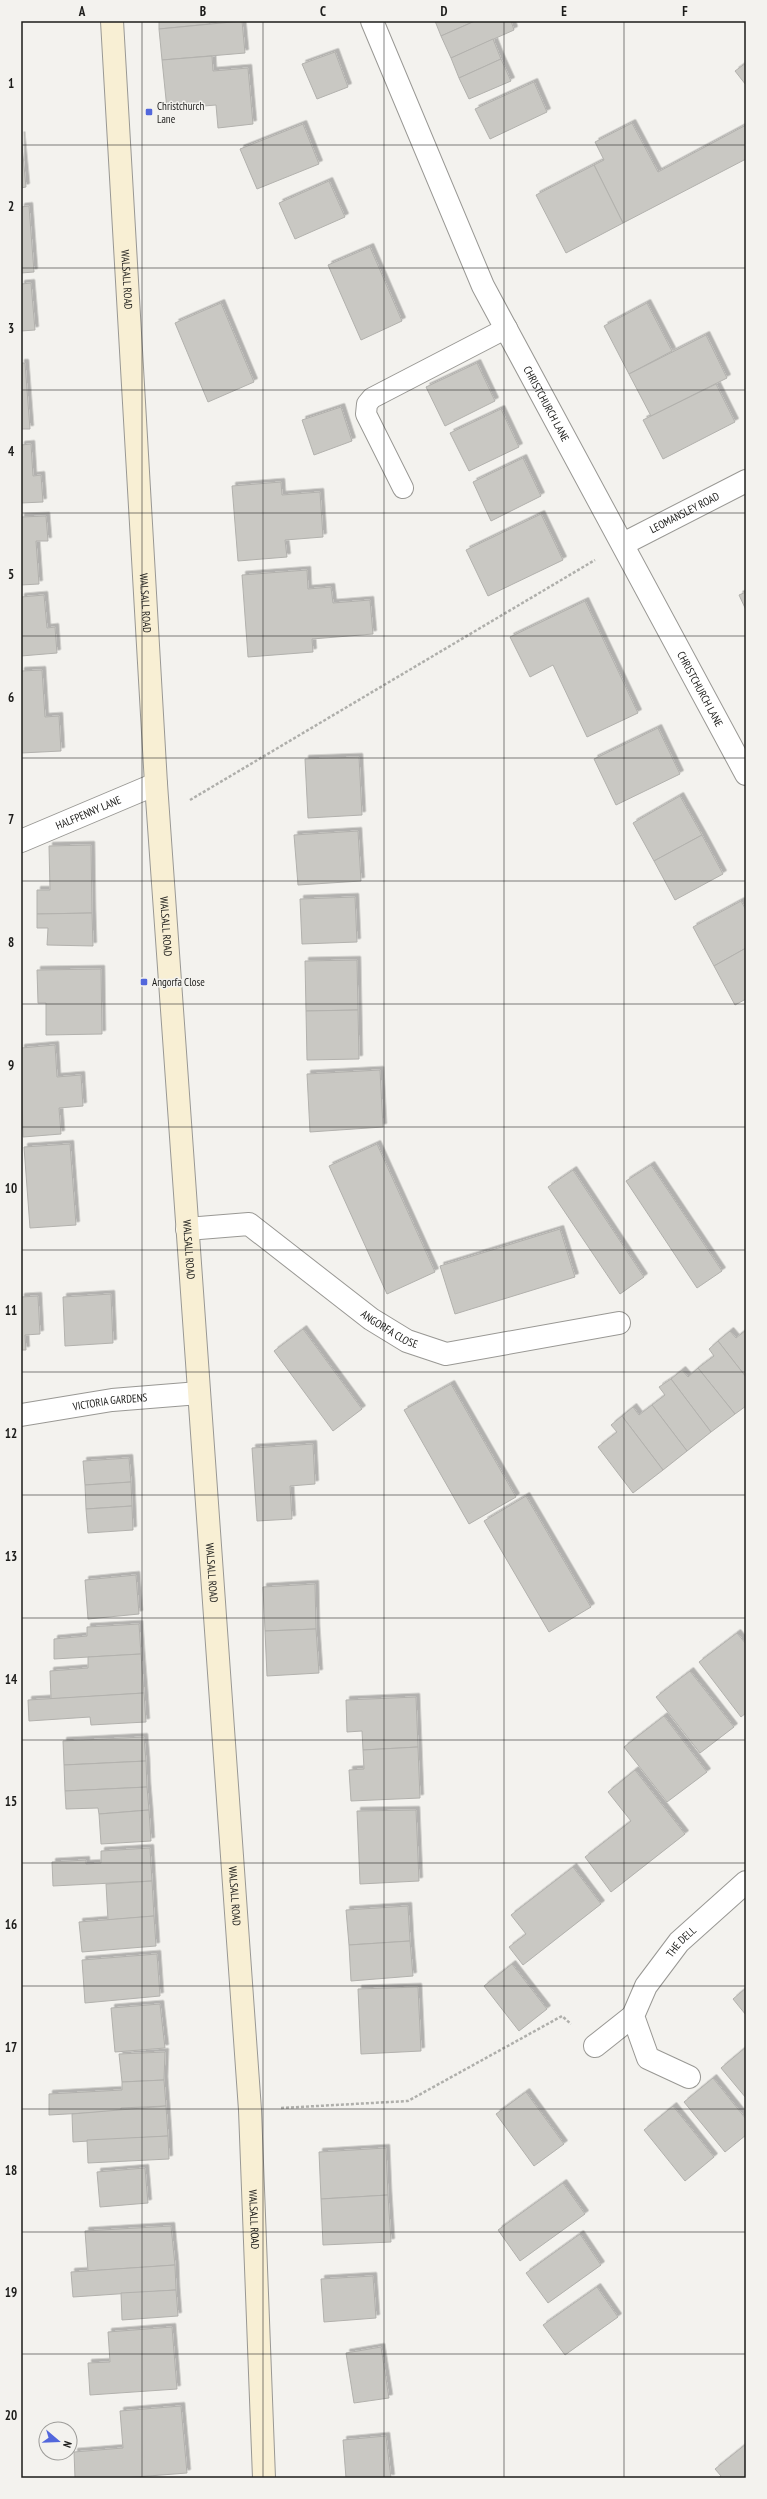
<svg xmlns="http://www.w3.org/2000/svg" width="767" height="2499" viewBox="0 0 767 2499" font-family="'PT Sans Narrow',sans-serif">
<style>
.building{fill:#c9c8c3;stroke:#b2b1ad;filter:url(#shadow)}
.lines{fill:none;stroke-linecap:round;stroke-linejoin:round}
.lane-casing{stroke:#999894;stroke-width:22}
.street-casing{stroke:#999894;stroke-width:24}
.secondary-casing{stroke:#999894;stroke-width:24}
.path{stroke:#afafab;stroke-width:2.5;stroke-dasharray:3 2;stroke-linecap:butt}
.lane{stroke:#fff;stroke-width:20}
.street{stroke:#fff;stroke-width:22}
.secondary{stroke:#f8efd4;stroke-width:22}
.grid{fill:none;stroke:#1c1c1a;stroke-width:1;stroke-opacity:0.55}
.poi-dot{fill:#5267dc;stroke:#f3f2ee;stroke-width:1.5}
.labels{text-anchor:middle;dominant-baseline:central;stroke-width:3;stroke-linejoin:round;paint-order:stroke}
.poi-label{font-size:11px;fill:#1c1c1a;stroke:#f3f2ee;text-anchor:start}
.street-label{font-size:11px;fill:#1c1c1a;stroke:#f3f2ee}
.neatline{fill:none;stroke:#1c1c1a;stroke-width:1.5}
.grid-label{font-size:13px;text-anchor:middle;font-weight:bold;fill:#1c1c1a}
</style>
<defs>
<filter id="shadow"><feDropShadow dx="3.5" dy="-3.5" stdDeviation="0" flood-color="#0004"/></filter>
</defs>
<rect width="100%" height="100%" fill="#f3f2ee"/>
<g class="building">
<polygon points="159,21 210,21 210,24 159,29"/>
<polygon points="242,21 245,53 162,60 159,29"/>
<polygon points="435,21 475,21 441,36"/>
<polygon points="475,21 511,21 514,30 451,58 441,36"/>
<polygon points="493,39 501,59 459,78 451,58"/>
<polygon points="335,52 348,87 317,99 302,64"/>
<polygon points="212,56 213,71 248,68 253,124 218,128 216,105 167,109 162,60"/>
<polygon points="501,59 511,81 469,99 459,78"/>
<polygon points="746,63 746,85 735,71"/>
<polygon points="534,82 547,112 490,139 475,109"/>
<polygon points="632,123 658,172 746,125 746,159 623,223 594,165 604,160 595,142"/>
<polygon points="303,124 319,164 257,189 240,149"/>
<polygon points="21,135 26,187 21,188"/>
<polygon points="594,165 623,223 566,253 536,195"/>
<polygon points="329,181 345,217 295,239 279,203"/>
<polygon points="29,206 34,272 21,273 21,207"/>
<polygon points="370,247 402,321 361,340 328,265"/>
<polygon points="31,283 35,330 21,331 21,284"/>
<polygon points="221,303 254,382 208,402 175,323"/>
<polygon points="647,303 672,351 629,374 604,326"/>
<polygon points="706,335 727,378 651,416 629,374"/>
<polygon points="21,363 25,363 30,429 21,429"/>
<polygon points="477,363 495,401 445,426 426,387"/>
<polygon points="716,384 735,422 663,459 643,420"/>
<polygon points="341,407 352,441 314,455 302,420"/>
<polygon points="501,409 519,447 469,471 450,433"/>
<polygon points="31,444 33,476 41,475 43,502 21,503 21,445"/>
<polygon points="523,458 541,496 491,521 473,482"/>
<polygon points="281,482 282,495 320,492 323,537 285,540 287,557 238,561 232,486"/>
<polygon points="541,514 563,560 488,596 466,550"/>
<polygon points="46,516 48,541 36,541 39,584 21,585 21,517"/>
<polygon points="307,570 308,589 331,587 333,603 370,600 373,634 312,639 313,652 248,657 242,575"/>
<polygon points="746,592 746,610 739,595"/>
<polygon points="44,595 47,628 55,627 57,653 21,656 21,597"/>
<polygon points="585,601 638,713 587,737 553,665 530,677 510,637"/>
<polygon points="42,670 45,717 59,716 61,751 21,753 21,671"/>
<polygon points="658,728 680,774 616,805 594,759"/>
<polygon points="359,757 362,815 308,818 305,759"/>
<polygon points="680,796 702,835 654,861 633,823"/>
<polygon points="358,831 361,881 298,885 294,835"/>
<polygon points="702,835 723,874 675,900 654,861"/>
<polygon points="91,845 92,913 37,914 37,890 50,890 49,846"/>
<polygon points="355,897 357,942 302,944 300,899"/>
<polygon points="741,901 746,910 746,948 714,966 693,927"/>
<polygon points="92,913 93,946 47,945 48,928 37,928 37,914"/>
<polygon points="746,948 746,999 735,1005 714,966"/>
<polygon points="357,960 358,1010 306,1011 305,961"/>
<polygon points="101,969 102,1034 46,1035 46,1003 38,1003 37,970"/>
<polygon points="358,1010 359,1059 307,1060 306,1011"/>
<polygon points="55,1045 57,1077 81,1075 83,1106 59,1108 61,1134 23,1137 21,1048"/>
<polygon points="380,1070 383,1127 310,1132 307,1074"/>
<polygon points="70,1144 76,1225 30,1228 24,1147"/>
<polygon points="377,1144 435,1272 387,1294 329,1166"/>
<polygon points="651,1165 722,1271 697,1288 626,1181"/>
<polygon points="573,1170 644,1277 620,1294 548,1187"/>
<polygon points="560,1229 575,1277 455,1314 440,1266"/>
<polygon points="111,1294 113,1343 65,1346 63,1297"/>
<polygon points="38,1296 40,1334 25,1335 26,1350 21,1350 21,1297"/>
<polygon points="303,1329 362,1409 333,1431 274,1351"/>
<polygon points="746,1330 746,1377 718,1341 730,1331 736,1338"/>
<polygon points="718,1341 746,1377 746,1406 735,1414 698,1368 714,1356 709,1349"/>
<polygon points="698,1368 735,1414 711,1432 671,1379 682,1370 688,1377"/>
<polygon points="671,1379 711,1432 687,1451 652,1405 665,1395 659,1387"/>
<polygon points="451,1384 516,1497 469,1524 404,1410"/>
<polygon points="652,1405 687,1451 663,1470 622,1416 633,1407 639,1415"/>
<polygon points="622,1416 663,1470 633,1493 598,1447 617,1432 611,1425"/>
<polygon points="313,1444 315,1484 290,1486 292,1519 257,1521 252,1448"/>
<polygon points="129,1458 131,1482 85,1485 83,1461"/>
<polygon points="131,1482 132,1506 86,1509 85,1485"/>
<polygon points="526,1496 591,1607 549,1632 484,1521"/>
<polygon points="132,1506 133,1530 88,1533 86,1509"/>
<polygon points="136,1575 139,1614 88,1619 85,1580"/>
<polygon points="315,1584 316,1629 265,1631 263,1587"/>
<polygon points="139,1624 141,1654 54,1659 54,1639 87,1636 87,1627"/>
<polygon points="316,1629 319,1673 267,1676 265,1631"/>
<polygon points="737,1633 746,1644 746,1713 741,1717 699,1662"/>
<polygon points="141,1654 144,1693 51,1699 50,1671 88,1668 88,1657"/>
<polygon points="690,1671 734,1727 700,1753 656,1697"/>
<polygon points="144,1693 146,1722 91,1725 90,1717 29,1721 28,1700"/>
<polygon points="416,1697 418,1747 363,1750 362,1731 347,1732 346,1700"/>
<polygon points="664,1716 707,1772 667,1802 624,1747"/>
<polygon points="144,1737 146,1761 64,1765 63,1741"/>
<polygon points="418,1747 420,1798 351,1801 349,1770 364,1769 363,1750"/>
<polygon points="146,1761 147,1787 65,1791 64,1765"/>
<polygon points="635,1770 685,1834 611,1892 585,1857 631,1821 608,1792"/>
<polygon points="147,1787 149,1810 99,1814 98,1808 66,1809 65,1791"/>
<polygon points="149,1810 151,1841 101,1844 99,1814"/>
<polygon points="416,1810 419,1881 360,1884 357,1811"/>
<polygon points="150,1848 152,1881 53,1886 52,1862 86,1860 86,1864 101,1863 101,1851"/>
<polygon points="573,1867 601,1904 523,1965 509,1947 526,1934 511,1915"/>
<polygon points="152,1881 154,1916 108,1920 106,1884"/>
<polygon points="408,1906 410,1941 349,1945 346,1910"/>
<polygon points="154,1916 156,1946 82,1952 79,1922"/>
<polygon points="410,1941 413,1976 351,1981 349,1945"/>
<polygon points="157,1954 160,1996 85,2003 82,1960"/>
<polygon points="512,1964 547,2009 519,2031 484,1986"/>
<polygon points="418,1987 421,2051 361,2054 358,1989"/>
<polygon points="746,1988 746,2015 733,1999"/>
<polygon points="160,2004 165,2048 115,2052 111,2008"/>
<polygon points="746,2047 746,2098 721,2068"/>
<polygon points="165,2052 164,2080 122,2082 119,2054"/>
<polygon points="713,2078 746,2119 746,2135 725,2152 684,2102"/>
<polygon points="164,2080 166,2106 121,2108 121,2111 49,2115 49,2094 122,2090 122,2082"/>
<polygon points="526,2092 564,2144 534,2166 496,2114"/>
<polygon points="166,2106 168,2136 73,2142 72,2114"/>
<polygon points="673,2106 714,2157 685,2181 644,2130"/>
<polygon points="168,2136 169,2159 88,2163 87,2140"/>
<polygon points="386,2148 388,2195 321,2199 319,2152"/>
<polygon points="145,2168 148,2203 100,2207 97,2172"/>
<polygon points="563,2183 585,2214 520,2261 498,2230"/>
<polygon points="388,2195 391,2242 323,2245 321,2199"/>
<polygon points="171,2226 175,2265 88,2271 85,2231"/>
<polygon points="580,2234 601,2265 548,2303 526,2273"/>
<polygon points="175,2265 176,2290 73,2297 71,2272"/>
<polygon points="373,2276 376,2318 324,2322 321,2279"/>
<polygon points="597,2287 618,2317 565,2355 543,2325"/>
<polygon points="176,2290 178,2316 122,2320 121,2293"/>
<polygon points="172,2327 177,2389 90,2395 88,2363 110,2362 108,2332"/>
<polygon points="381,2347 389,2398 354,2403 346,2353"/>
<polygon points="181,2406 187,2473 123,2478 75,2478 74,2452 123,2448 120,2411"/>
<polygon points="386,2436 391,2478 346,2478 343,2440"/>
<polygon points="746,2444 746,2478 718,2478 721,2476 715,2469"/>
</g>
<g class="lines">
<defs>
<polyline id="lane" points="403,488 366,414 367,404 372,398 507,328"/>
<g id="street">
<path id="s1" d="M372 21 483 286 746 774"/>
<path id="s2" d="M623 544 746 481"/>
<path id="s3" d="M21 841 156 784"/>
<path id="s4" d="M187 1229 249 1224 371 1319 407 1341 446 1354 619 1323"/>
<path id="s5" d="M21 1415 112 1400 199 1393"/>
<polyline points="595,2046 633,2016"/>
<path id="s6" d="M689 2077 648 2058 633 2016 646 1986 679 1942 746 1882"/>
</g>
<g id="secondary">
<path id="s7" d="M112 21 156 784 250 2110 264 2478"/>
</g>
</defs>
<use href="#lane" class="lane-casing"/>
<use href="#street" class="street-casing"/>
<use href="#secondary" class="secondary-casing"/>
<g class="path">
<polyline points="190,800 595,560"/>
<polyline points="281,2108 408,2101 562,2016 571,2024"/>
</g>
<use href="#lane" class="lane"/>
<use href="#street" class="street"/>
<use href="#secondary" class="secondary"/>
</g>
<path class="grid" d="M142 21V2478M263 21V2478M384 21V2478M504 21V2478M624 21V2478M21 145H746M21 268H746M21 390H746M21 513H746M21 636H746M21 758H746M21 881H746M21 1004H746M21 1127H746M21 1250H746M21 1372H746M21 1495H746M21 1618H746M21 1740H746M21 1863H746M21 1986H746M21 2109H746M21 2232H746M21 2354H746"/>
<g class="poi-dot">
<rect x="145" y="108" width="8" height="8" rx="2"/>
<rect x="140" y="978" width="8" height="8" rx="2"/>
</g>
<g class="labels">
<g class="poi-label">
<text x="157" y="106">Christchurch<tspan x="157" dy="13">Lane</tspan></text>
<text x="152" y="982">Angorfa Close</text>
</g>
<g class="street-label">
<text stroke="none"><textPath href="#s7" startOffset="259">WALSALL ROAD</textPath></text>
<text stroke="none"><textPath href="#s1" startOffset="421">CHRISTCHURCH LANE</textPath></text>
<text stroke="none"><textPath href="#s2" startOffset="69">LEOMANSLEY ROAD</textPath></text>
<text stroke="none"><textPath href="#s7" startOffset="583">WALSALL ROAD</textPath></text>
<text stroke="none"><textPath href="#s1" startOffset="745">CHRISTCHURCH LANE</textPath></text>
<text stroke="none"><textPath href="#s3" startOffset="73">HALFPENNY LANE</textPath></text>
<text stroke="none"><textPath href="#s7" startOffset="907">WALSALL ROAD</textPath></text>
<text stroke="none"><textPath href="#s7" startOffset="1231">WALSALL ROAD</textPath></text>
<text stroke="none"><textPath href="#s4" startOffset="238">ANGORFA CLOSE</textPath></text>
<text stroke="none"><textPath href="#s5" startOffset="90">VICTORIA GARDENS</textPath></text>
<text stroke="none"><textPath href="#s7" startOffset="1555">WALSALL ROAD</textPath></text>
<text stroke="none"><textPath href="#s7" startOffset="1879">WALSALL ROAD</textPath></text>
<text stroke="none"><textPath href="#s6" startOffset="179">THE DELL</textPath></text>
<text stroke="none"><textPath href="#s7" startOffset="2203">WALSALL ROAD</textPath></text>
</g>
</g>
<rect width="767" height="2499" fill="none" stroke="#f3f2ee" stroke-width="44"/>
<g transform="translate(58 2441) rotate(109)"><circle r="19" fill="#f3f2ee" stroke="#9d9c99"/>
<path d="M0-3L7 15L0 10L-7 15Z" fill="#5267dc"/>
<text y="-6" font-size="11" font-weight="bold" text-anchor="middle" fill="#1c1c1a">N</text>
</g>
<rect x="22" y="22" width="723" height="2455" class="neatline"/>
<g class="grid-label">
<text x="82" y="16">A</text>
<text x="203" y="16">B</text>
<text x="323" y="16">C</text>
<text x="444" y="16">D</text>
<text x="564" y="16">E</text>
<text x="685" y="16">F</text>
<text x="11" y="88">1</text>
<text x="11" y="211">2</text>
<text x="11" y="333">3</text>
<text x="11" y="456">4</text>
<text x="11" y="579">5</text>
<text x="11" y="702">6</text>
<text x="11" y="824">7</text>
<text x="11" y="947">8</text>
<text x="11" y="1070">9</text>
<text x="11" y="1193">10</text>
<text x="11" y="1315">11</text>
<text x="11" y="1438">12</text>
<text x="11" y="1561">13</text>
<text x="11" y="1684">14</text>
<text x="11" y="1806">15</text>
<text x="11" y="1929">16</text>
<text x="11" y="2052">17</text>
<text x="11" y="2175">18</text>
<text x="11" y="2297">19</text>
<text x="11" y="2420">20</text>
</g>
</svg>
